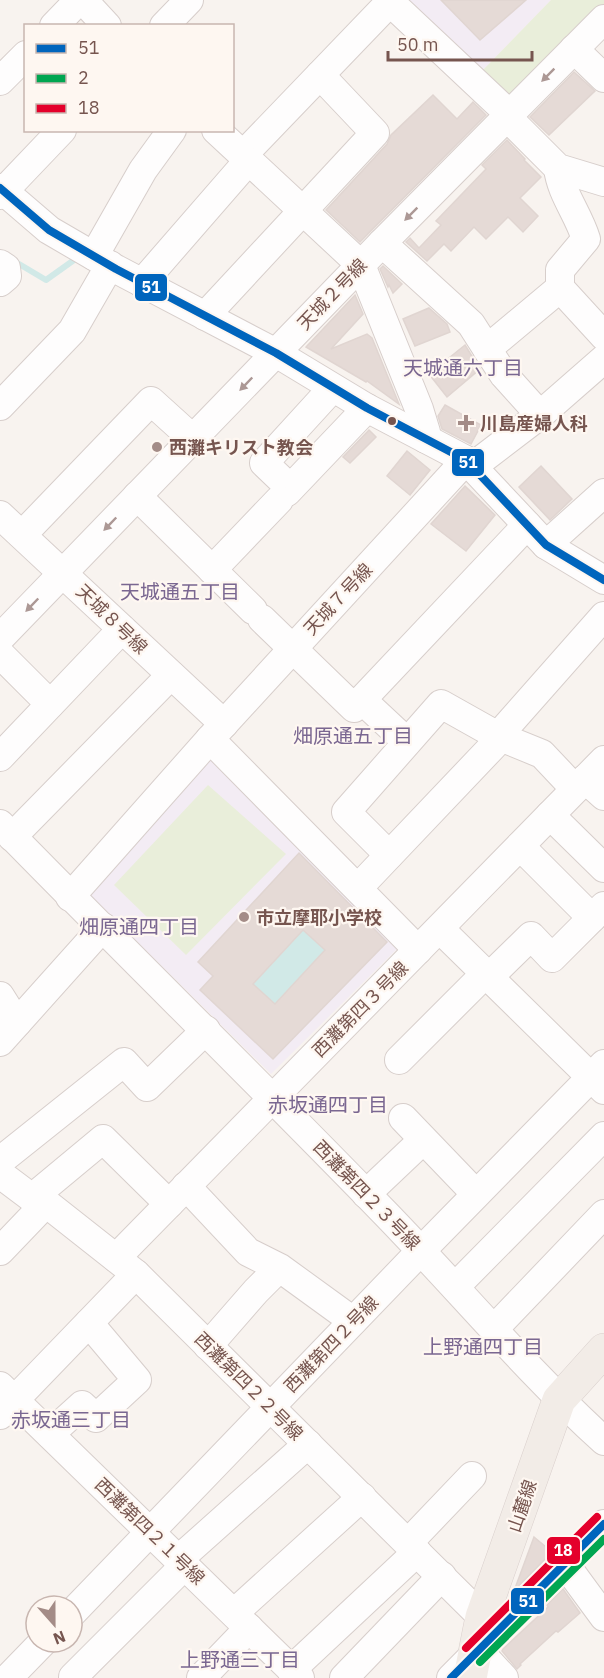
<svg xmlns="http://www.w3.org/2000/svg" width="604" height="1678" viewBox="0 0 604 1678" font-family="'IBM Plex Sans','Noto Sans JP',sans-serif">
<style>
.education{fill:#f3ecf4}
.green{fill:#e9eeda}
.water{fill:#d1e9e7}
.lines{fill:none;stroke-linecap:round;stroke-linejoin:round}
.stream{stroke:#d1e9e7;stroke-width:6}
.building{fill:#e5dad6;stroke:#e0d5d1;stroke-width:1.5;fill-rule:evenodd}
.minor-casing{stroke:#d7cecb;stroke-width:30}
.major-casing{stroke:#d9cfcc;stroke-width:34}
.minor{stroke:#fefdfd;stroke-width:28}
.major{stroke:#f2ece7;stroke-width:33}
.bus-1-casing{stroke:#fef7f1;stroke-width:12}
.bus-2-casing{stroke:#fef7f1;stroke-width:12}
.bus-3-casing{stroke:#fef7f1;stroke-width:12}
.bus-1{stroke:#0065bd;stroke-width:8}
.bus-2{stroke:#00a651;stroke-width:8}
.bus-3{stroke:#e4002b;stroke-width:8}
.oneway{fill:#ac9895}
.bus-dot{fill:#76554f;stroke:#fef7f1;stroke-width:2}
.poi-dot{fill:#a48c87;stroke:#fef7f1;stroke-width:2}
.labels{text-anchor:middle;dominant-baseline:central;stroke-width:4.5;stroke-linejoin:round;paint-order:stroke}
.street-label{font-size:18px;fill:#76554f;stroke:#fef7f1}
.poi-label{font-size:18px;font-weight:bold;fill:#76554f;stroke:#fef7f1;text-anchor:start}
.neighbourhood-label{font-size:20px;fill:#7a6791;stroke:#fef7f1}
.line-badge{stroke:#fef7f1;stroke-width:2}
.badge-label{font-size:16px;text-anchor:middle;font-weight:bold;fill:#fff}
</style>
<rect width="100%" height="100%" fill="#f8f3ef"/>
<g class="education">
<polygon points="406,0 551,0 482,71"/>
<polygon points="208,754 402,944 271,1074 86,891"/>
</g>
<g class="green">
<polygon points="551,0 604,0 604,5 510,102 482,71"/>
<polygon points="208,785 286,854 186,955 114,885"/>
</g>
<polygon class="water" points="303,930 325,950 275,1004 253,984"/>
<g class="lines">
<polyline class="stream" points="14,261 46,280 74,260"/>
</g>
<g class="building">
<polygon points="441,0 526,0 480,40"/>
<polygon points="574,72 595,91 549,135 530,117"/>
<polygon points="433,95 457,119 473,102 486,115 360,242 326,210 387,144 391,135"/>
<polygon points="507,140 525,159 524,160 541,177 520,198 538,216 523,232 508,217 486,239 474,227 451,251 444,244 427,261 406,242 410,238 419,248 441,225 436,221 486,169 482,165"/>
<polygon points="383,266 402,284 393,293 389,285 388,287 380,269"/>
<polygon points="355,295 363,314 331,349 367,334 372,338 399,404 367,381 366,382 306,347"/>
<polygon points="429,308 447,324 450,332 415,346 403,319"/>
<polygon points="465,345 480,369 447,397 429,374"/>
<polygon points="445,405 481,425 471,444 442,429 438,416"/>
<polygon points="369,430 376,437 350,463 343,457"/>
<polygon points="407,451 430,470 410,495 387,476"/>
<polygon points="541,466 572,499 550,520 519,487"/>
<polygon points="465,486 495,515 466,551 431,524"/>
<path d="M299 853 387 942 273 1059 200 990 213 976 198 962ZM303 930 325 950 275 1004 253 984Z"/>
<polygon points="534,1537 552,1552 514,1591"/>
<polygon points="563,1589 580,1613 558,1632 556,1631 520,1664 521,1665 517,1669 502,1651 503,1649 548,1607 547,1605"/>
</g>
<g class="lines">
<defs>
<g id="minor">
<polyline points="83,0 107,26"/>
<polyline points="388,0 505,110 509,114 512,122 558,168 604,182"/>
<polyline points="54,26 79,0"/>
<polyline points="164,26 189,0"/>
<polyline points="574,49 604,78"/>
<polyline points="0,81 26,55"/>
<polyline points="216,130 361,265 419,409 426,432 426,439"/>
<polyline points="243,155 390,2"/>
<path d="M558 168C561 194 578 213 586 239L560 270V288L604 336"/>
<polyline points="0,188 49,230 116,269 276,353 367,408 466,460 546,545 604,580"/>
<polyline points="0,195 62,130"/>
<polyline points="382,243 471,324 487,349 560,288"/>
<polyline points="94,256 143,170 172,130"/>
<polyline points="0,264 6,268 7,276 0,282"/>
<polyline points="142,283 248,161"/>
<polyline points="205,316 375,133 320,75"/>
<polyline points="487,349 504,375 540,415"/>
<polyline points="0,406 72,331 110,265"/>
<polyline points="472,467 540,415 604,359"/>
<polyline points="290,488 264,463 327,394"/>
<polyline points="287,492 367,408"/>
<polyline points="137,496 253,610"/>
<polyline points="0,515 224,724"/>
<polyline points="22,535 151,401 193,439"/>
<polyline points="546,545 604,493"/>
<polyline points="212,570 279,500"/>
<polyline points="262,619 354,708 527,525"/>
<polyline points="0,638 382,243 604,19"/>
<polyline points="0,654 50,704"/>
<polyline points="362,700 407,742"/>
<polyline points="498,736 604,616"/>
<polyline points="210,739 418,950"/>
<polyline points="0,757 122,629"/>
<polyline points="585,779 604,796"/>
<polyline points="550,815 604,868"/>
<path d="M0 824C127 954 257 1081 384 1212 458 1288 526 1370 604 1441"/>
<polyline points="12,837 171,675"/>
<polyline points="520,846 592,918"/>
<polyline points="389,855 346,812 441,704 498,736 542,754 575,789"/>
<polyline points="358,888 494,745"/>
<polyline points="70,897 210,739 466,460"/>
<polyline points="440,929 604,1090"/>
<polyline points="489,977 531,936 552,958 604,906"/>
<polyline points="0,996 17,1023"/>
<polyline points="0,1042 103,927"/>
<polyline points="399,1060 485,974"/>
<polyline points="403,1118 476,1194"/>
<polyline points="0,1161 124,1062 147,1087 206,1030"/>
<polyline points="0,1174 32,1198 46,1203 136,1274 482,1617"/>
<polyline points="186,1186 248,1252 280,1268 353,1321"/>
<polyline points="366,1194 423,1140"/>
<polyline points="32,1198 103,1139 169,1204"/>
<polyline points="0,1251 46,1203"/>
<polyline points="116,1258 604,760"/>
<polyline points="455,1287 604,1136"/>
<polyline points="494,1329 604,1214"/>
<polyline points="208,1346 256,1291 272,1275"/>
<polyline points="0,1386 300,1678"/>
<polyline points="0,1415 136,1274"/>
<polyline points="50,1434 82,1405 96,1418 137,1380 89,1323"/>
<polyline points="408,1543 472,1476"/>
<polyline points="179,1559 308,1444"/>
<polyline points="565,1564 604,1617"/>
<polyline points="72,1613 413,1259 604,1064"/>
<polyline points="234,1613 362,1497"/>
<polyline points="478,1650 504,1678"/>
<polyline points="291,1670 417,1552"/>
<polyline points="73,1677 185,1565"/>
<polyline points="8,1678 43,1642"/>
<polyline points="201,1678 249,1628"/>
<polyline points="344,1678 442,1576"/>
<polyline points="451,1678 604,1524"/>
</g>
<polyline id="major" points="470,1678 482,1617 559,1400 604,1350"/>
</defs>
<use href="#minor" class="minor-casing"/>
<use href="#major" class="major-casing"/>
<use href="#minor" class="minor"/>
<use href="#major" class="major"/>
<defs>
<g id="bus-1">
<polyline points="0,188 49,230 116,269 276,353 367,408 466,460 546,545 604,580"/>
<polyline points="451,1678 604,1524"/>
</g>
<polyline id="bus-2" points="480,1662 604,1539"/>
<polyline id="bus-3" points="466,1648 597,1517"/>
</defs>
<use href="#bus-1" class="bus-1-casing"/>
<use href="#bus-2" class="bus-2-casing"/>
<use href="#bus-3" class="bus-3-casing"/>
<use href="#bus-1" class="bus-1"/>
<use href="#bus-2" class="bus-2"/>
<use href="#bus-3" class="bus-3"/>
</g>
<defs><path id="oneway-solid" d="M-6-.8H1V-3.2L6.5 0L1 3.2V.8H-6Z" transform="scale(1.5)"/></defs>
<g class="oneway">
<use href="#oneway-solid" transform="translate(548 75) rotate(135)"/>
<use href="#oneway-solid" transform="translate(411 214) rotate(135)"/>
<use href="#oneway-solid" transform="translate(246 384) rotate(134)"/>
<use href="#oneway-solid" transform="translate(110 524) rotate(134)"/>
<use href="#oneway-solid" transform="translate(32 605) rotate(134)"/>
</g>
<circle class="bus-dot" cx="392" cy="421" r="5"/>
<g class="poi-dot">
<path d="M463 414h6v6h6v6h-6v6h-6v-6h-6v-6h6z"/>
<circle cx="157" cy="447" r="6"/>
<circle cx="244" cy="917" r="6"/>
</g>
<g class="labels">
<g class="street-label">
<text transform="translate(332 294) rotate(-46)">天城２号線</text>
<text transform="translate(338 599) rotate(-47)">天城７号線</text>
<text transform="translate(112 619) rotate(44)">天城８号線</text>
<text transform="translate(360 1009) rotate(-45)">西灘第四３号線</text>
<text transform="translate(367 1195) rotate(46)">西灘第四２３号線</text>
<text transform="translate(331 1344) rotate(-46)">西灘第四２号線</text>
<text transform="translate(249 1386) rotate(45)">西灘第四２２号線</text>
<text transform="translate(522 1506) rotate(-71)">山麓線</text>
<text transform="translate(150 1531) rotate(44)">西灘第四２１号線</text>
</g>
<g class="poi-label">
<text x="480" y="423">川島産婦人科</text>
<text x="169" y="447">西灘キリスト教会</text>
<text x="256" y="917">市立摩耶小学校</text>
</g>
<g class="neighbourhood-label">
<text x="463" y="367">天城通六丁目</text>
<text x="180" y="591">天城通五丁目</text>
<text x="353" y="735">畑原通五丁目</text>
<text x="139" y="926">畑原通四丁目</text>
<text x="328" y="1104">赤坂通四丁目</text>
<text x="483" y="1346">上野通四丁目</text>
<text x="71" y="1419">赤坂通三丁目</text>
<text x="240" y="1659">上野通三丁目</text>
</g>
</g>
<g class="line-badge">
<rect x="134" y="273" width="34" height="29" rx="6" fill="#0065bd"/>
<rect x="451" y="448" width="34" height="29" rx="6" fill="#0065bd"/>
<rect x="546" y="1536" width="35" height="29" rx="6" fill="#e4002b"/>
<rect x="510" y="1587" width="35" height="28" rx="6" fill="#0065bd"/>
</g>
<g class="badge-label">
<text x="151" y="293">51</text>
<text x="468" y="468">51</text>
<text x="563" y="1556">18</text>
<text x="528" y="1607">51</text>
</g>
<rect x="24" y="24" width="210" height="108" fill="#fef7f1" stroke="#c8b6b0" stroke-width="1.5"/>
<rect x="36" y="44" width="30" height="9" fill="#0065bd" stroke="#c8b6b0" stroke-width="1.5"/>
<text x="78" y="54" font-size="18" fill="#76554f">51</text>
<rect x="36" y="74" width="30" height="9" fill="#00a651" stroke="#c8b6b0" stroke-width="1.5"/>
<text x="78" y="84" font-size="18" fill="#76554f">2</text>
<rect x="36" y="104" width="30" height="9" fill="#e4002b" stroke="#c8b6b0" stroke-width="1.5"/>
<text x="78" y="114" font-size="18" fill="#76554f">18</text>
<g transform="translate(54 1624) rotate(159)"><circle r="28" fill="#fef7f1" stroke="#c8b6b0" stroke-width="1.5"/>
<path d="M0-4.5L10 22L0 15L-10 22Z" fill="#a48c87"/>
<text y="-9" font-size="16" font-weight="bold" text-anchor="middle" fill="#76554f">N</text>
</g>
<path d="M388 51v9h144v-9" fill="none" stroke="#76554f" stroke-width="3"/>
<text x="397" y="51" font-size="18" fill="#76554f" stroke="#fef7f1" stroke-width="4.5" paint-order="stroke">50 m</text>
</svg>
